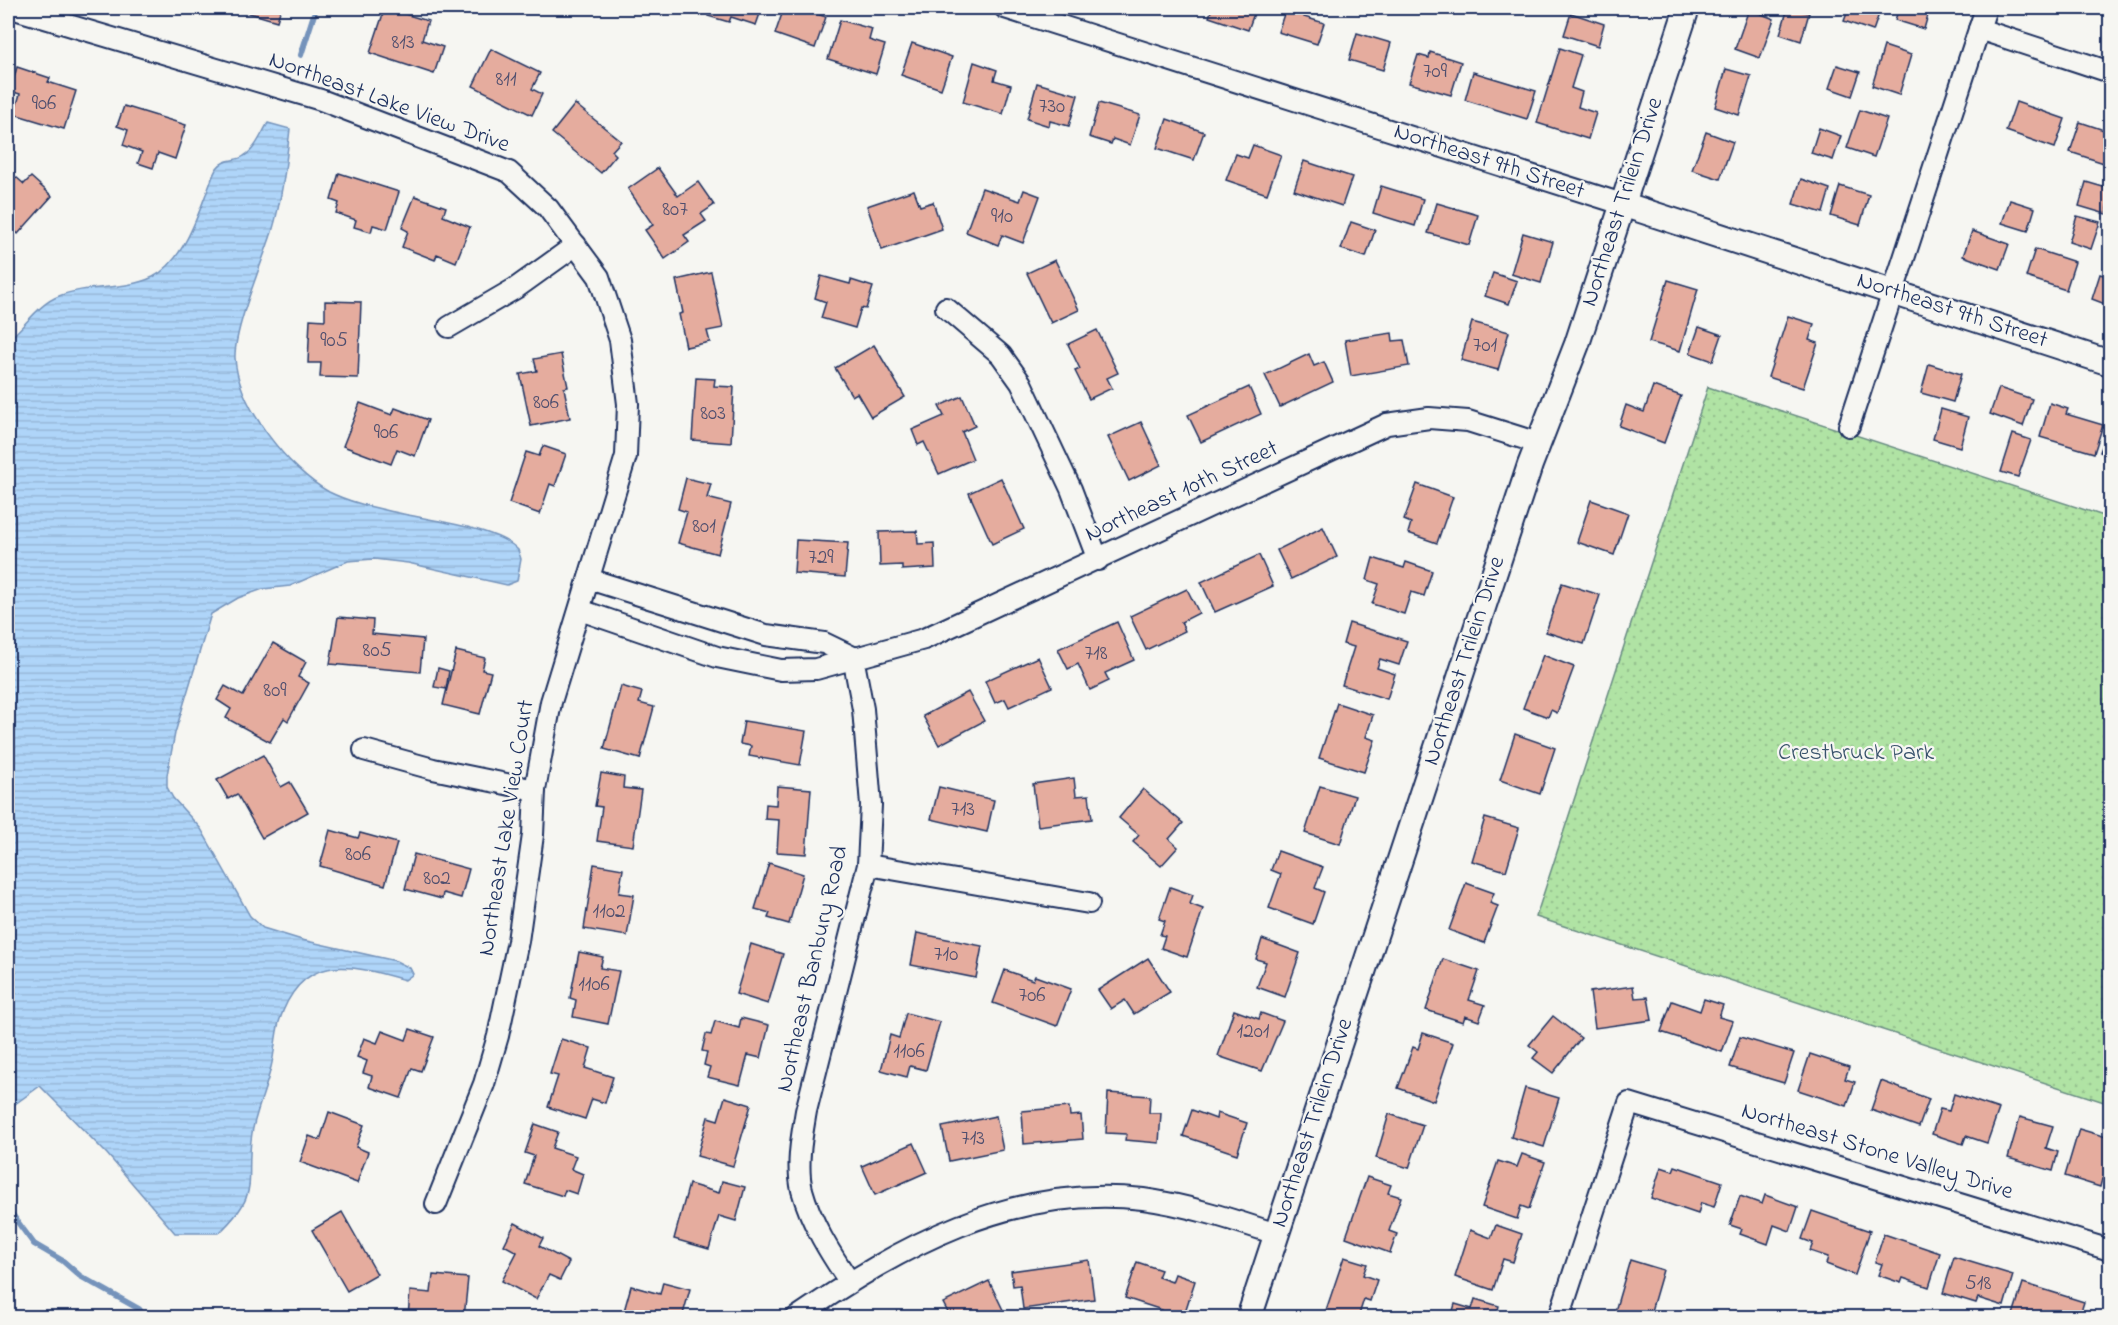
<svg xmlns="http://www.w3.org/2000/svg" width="2118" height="1325" viewBox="0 0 2118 1325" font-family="'Indie Flower',sans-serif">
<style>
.grass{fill:url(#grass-dots);stroke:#668981;stroke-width:1.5}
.water{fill:url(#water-rules);stroke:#7493bb;stroke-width:1.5}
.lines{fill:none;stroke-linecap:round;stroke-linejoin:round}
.stream{stroke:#7493bb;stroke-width:6}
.building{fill:#e5ac9e;stroke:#1b2f5e;stroke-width:1.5}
.minor-casing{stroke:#1b2f5e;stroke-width:24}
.tertiary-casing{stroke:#1b2f5e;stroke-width:28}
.minor{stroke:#f6f6f2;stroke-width:20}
.tertiary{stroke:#f6f6f2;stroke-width:24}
.labels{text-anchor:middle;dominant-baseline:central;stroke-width:4.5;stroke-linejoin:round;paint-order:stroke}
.number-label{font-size:21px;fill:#4e4e6e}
.street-label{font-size:24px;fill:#1b2f5e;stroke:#f6f6f2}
.park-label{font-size:24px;fill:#39536c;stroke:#f6f6f2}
</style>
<defs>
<pattern id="grass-dots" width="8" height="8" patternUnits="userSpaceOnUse" patternTransform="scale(1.5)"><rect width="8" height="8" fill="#b0e3a4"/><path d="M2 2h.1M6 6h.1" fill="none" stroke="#97c390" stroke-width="1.8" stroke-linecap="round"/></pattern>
<pattern id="water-rules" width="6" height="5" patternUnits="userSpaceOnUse" patternTransform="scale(1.5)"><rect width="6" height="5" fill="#afd5f9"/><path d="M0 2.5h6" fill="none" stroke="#96b7d8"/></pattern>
</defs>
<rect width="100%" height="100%" fill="#f6f6f2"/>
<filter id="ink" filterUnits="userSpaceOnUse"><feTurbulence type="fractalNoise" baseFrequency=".0167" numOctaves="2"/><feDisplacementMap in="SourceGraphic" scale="12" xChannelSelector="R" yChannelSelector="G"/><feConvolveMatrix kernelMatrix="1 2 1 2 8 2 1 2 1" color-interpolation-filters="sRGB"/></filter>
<g filter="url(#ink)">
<polygon class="grass" points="1708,387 2110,518 2110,1104 1536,917"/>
<path class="water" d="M268 123 290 129C286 164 282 199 272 232 262 263 234 329 235 358 238 406 288 469 329 492 349 502 372 507 394 512 426 520 498 527 518 550L521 559 517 581 507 585 408 563 374 559 348 561 290 586 263 589 238 598 211 614 175 733 167 775V787L173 798 201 829 250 916 263 928 302 940 396 961 410 968 413 974 405 980C347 963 301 953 279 1022 275 1037 275 1052 271 1067 266 1090 256 1111 252 1133 244 1184 263 1191 219 1233H175L107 1154 40 1086 11 1107 8 1102V1056L13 1048 8 1037V340C25 327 38 304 59 296 88 284 124 291 153 277 181 263 196 221 206 194 210 186 212 175 217 168 224 158 235 162 244 156 256 149 261 134 268 123Z"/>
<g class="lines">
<g class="stream">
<polyline points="301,55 316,8"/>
<polyline points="8,1209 34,1244 63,1261 80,1276 139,1309 145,1318"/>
</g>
</g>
<g class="building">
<polygon points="232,8 281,8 277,21"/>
<polygon points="385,8 428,21 422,40 443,47 434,74 370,53"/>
<polygon points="657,8 689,8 688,15 657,11"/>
<polygon points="711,8 762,8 756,25 731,17 729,22 708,16"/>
<polygon points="784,8 800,8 826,17 815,48 775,34"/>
<polygon points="1212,8 1256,8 1248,30 1209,17"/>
<polygon points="1286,8 1306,9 1304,17 1324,23 1317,44 1278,32"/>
<polygon points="1788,8 1809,13 1801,41 1780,34"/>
<polygon points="1849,8 1881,8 1873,31 1844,21"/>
<polygon points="1899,8 1930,8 1924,29 1895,20"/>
<polygon points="1749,9 1774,19 1760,58 1735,49"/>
<polygon points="1571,13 1604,24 1598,46 1564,35"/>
<polygon points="840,20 872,29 869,40 885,45 876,74 828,59"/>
<polygon points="1357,33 1391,43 1383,70 1349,60"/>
<polygon points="912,43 952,57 941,89 901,75"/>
<polygon points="1884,46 1911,55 1899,95 1872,86"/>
<polygon points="1560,48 1581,55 1571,88 1582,92 1578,107 1596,113 1588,139 1537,123"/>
<polygon points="491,49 540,73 532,89 542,94 532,115 473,86"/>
<polygon points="1430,52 1461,62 1451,95 1409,83 1418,55 1429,58"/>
<polygon points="974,62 997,70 994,80 1011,85 1003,114 963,102"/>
<polygon points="1837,65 1860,72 1852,96 1829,88"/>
<polygon points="17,67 50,78 48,82 76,91 64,129 14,114 20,94 10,91"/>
<polygon points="1726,69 1751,76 1739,115 1715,107"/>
<polygon points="1473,72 1536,91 1527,119 1465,100"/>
<polygon points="1037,83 1078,95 1069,126 1050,121 1049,126 1027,119"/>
<polygon points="2016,102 2065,119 2055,148 2006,131"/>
<polygon points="1099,103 1140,115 1130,145 1113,139 1111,144 1089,137"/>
<polygon points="575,104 621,141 612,151 616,155 601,173 552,133"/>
<polygon points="124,106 186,125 175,159 158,153 153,168 138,163 142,152 123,145 128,130 117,126"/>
<polygon points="1860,110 1887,119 1874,157 1847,148"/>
<polygon points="1167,119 1204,132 1194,160 1157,148"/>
<polygon points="2080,122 2110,132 2110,152 2107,164 2070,152"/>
<polygon points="1819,128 1841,136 1833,160 1811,153"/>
<polygon points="1706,132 1733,142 1720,179 1692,170"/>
<polygon points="1253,145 1281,155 1267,194 1226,180 1236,154 1248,158"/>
<polygon points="1304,161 1352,177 1342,206 1294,190"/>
<polygon points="658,168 678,196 698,182 714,205 701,214 706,221 684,235 689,242 665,259 645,230 653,225 628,189"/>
<polygon points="339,173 399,192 387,229 373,225 371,232 354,227 356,220 336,213 339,203 331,200"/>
<polygon points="16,177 24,184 31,177 52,196 18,234 8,224 8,180 11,183"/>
<polygon points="1801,179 1830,189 1823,213 1793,204"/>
<polygon points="2086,182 2110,189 2106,214 2079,206"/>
<polygon points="1381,186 1423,199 1415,226 1373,213"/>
<polygon points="1840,186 1869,195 1860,225 1831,216"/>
<polygon points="982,188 1020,201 1024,190 1040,196 1023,243 1002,235 998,245 966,232"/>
<polygon points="914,190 920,206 933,202 942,229 882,250 867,206"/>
<polygon points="415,196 446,207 443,216 470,227 456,262 437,254 435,260 402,247 408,231 402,228"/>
<polygon points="2010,200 2035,208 2028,231 2002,223"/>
<polygon points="1437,203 1478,215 1469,245 1428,233"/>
<polygon points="2077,216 2100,222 2091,249 2069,242"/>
<polygon points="1351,222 1375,230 1366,257 1341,249"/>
<polygon points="1972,231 2009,244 2000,269 1963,256"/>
<polygon points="1523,233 1553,242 1541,283 1511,274"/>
<polygon points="2035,249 2075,262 2066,290 2026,277"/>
<polygon points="1055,260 1079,310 1051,323 1027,273"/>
<polygon points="711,272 723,328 707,331 710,342 686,347 679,314 683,313 676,280"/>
<polygon points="1493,273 1517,281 1509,304 1485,296"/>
<polygon points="2100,274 2110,277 2110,306 2092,299"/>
<polygon points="821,276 850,284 851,280 873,287 866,309 861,308 855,328 821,318 826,302 815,298"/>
<polygon points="1668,280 1698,289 1680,351 1649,342"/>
<polygon points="325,301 361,302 358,378 320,377 321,363 308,363 310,319 325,320"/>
<polygon points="1788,316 1814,324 1809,340 1818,343 1803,388 1768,377"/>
<polygon points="1472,322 1509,332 1498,370 1461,360"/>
<polygon points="1699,327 1722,335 1713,361 1690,353"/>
<polygon points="1097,330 1118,373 1107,378 1112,388 1089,399 1075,371 1080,369 1068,344"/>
<polygon points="1392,333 1393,341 1404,340 1409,366 1351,376 1345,340"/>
<polygon points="874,345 905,397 871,417 857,393 852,396 835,368"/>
<polygon points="561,354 568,387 564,388 570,418 531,426 520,374 537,371 534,359"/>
<polygon points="1309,354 1314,366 1324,362 1333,382 1280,407 1265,375"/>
<polygon points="1929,364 1961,374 1953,402 1921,393"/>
<polygon points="696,378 715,379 714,386 734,387 731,443 692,440"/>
<polygon points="1653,386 1681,396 1664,443 1619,426 1626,405 1644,412"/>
<polygon points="1249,387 1261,414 1201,442 1188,415"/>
<polygon points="1999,388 2032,399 2023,426 1990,414"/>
<polygon points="962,396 975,426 962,432 973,459 939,474 924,442 918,445 912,430 944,416 939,406"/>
<polygon points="360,403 392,415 395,408 428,420 415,456 397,449 391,464 343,446"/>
<polygon points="2050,403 2068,409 2066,414 2103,425 2094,453 2040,437"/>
<polygon points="1941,409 1968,417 1960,447 1933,439"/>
<polygon points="1141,422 1161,465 1129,481 1108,437"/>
<polygon points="2107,431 2110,432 2110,456 2100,452"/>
<polygon points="2013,434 2031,440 2018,477 2001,472"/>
<polygon points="543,446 566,454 555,486 550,484 540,514 509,503 526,452 539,456"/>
<polygon points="686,478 711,484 707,498 731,504 718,554 678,543 687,512 678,509"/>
<polygon points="1001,478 1024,529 992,544 969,493"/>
<polygon points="1417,484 1453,497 1437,543 1408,533 1411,523 1404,520"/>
<polygon points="1591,500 1628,513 1614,555 1577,542"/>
<polygon points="1323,527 1337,557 1291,579 1277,550"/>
<polygon points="917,531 918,544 934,543 935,568 902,570 902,565 880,566 879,532"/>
<polygon points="796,540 848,543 845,577 794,573"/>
<polygon points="1259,555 1273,586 1215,612 1201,582"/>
<polygon points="1373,558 1404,568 1406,562 1432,571 1424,596 1411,592 1404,614 1372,604 1379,584 1367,580"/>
<polygon points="1562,583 1600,595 1584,644 1546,632"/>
<polygon points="1187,589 1199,613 1181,622 1185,631 1146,650 1130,616"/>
<polygon points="338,617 373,620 372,634 423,639 420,672 330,664"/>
<polygon points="1117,622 1134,660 1105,673 1109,681 1090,690 1078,664 1068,669 1058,649"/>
<polygon points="1349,623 1407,641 1399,665 1380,659 1377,668 1395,674 1387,699 1342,685 1354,647 1343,644"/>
<polygon points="273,643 306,662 298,677 309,683 288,721 284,718 270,742 226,718 231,709 217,700 225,686 243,696"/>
<polygon points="456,651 485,658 482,670 491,672 480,714 443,705"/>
<polygon points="1543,655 1574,667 1557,713 1551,710 1548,717 1523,708"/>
<polygon points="1038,657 1052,687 1009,707 1005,699 995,703 985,681"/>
<polygon points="438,668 449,671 446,689 434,687"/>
<polygon points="621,686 642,692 639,703 654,707 640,759 604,749"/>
<polygon points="968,692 984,721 939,745 923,716"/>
<polygon points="1337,703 1373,715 1366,737 1375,740 1364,772 1319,758"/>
<polygon points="744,721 806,731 800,765 749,756 751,746 740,744"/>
<polygon points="1515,734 1555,748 1540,794 1500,780"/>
<polygon points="263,755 281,787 290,782 308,812 262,838 237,794 228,799 217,780"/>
<polygon points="601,773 624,777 623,788 641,790 633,846 597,841 602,807 595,806"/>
<polygon points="1074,778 1076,796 1089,795 1092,819 1038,826 1033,784"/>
<polygon points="777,786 811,789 806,854 777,852 779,820 765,819 766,804 776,805"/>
<polygon points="1320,786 1355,796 1340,844 1305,833"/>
<polygon points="939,787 994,800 987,832 931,819"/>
<polygon points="1143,789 1183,823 1169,839 1178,847 1161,866 1133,842 1139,835 1119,818"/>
<polygon points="1485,818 1519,828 1506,871 1472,861"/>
<polygon points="330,830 358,838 360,833 397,843 385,885 320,866"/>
<polygon points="1278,851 1323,867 1315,888 1324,892 1313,924 1269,908 1281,874 1271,870"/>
<polygon points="414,854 469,869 461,898 443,893 442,899 405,889"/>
<polygon points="769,863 803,874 789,924 768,918 770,913 755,909"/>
<polygon points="594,864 623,869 619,893 634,895 627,936 584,929"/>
<polygon points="1466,883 1494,893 1490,903 1498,906 1484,943 1449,930"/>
<polygon points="1170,887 1193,895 1190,904 1203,909 1187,957 1161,948 1165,936 1160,935 1165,921 1159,919"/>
<polygon points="917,933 982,946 976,978 911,965"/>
<polygon points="1262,939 1300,953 1285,997 1257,987 1266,962 1256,959"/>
<polygon points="751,944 783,954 768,1004 736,994"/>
<polygon points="579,952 603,957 600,968 619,971 608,1024 573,1017 576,1000 570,998"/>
<polygon points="1148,958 1170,992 1134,1014 1125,1000 1111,1009 1098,990"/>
<polygon points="1443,959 1479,971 1469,1000 1485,1005 1479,1021 1465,1016 1463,1022 1426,1010"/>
<polygon points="1005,970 1033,980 1035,976 1071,989 1057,1026 993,1003"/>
<polygon points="1633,986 1635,998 1648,997 1652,1020 1595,1028 1590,992"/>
<polygon points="1704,999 1723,1005 1719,1017 1733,1021 1722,1052 1661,1032 1672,1001 1700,1011"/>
<polygon points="1234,1010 1259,1019 1261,1013 1283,1021 1262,1071 1218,1056"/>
<polygon points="906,1013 940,1022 926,1070 910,1066 907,1077 881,1070 890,1035 899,1038"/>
<polygon points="1553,1016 1581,1038 1553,1073 1533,1058 1538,1052 1529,1045"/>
<polygon points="741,1018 769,1025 761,1058 748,1055 740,1085 707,1077 710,1067 704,1065 707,1052 702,1051 706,1034 711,1035 715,1021 739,1028"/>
<polygon points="410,1029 434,1037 421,1071 412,1068 401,1098 369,1087 372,1076 363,1073 367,1061 357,1057 364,1038 377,1043 382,1031 406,1040"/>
<polygon points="1423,1033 1453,1043 1434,1101 1398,1088 1413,1047 1418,1049"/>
<polygon points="1740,1037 1794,1053 1784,1083 1730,1067"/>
<polygon points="561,1039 591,1048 585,1068 613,1077 605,1103 592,1099 585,1119 548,1107 558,1076 550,1074"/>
<polygon points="1810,1054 1849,1067 1845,1079 1855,1082 1847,1106 1798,1090"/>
<polygon points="1881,1081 1929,1099 1919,1127 1871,1110"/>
<polygon points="1525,1088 1559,1098 1544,1147 1511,1137"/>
<polygon points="1108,1093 1150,1096 1149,1113 1161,1113 1159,1143 1125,1140 1126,1134 1106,1133"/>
<polygon points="1954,1094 1999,1109 1987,1143 1966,1136 1963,1144 1932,1134 1940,1109 1949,1111"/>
<polygon points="725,1097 751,1105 733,1166 697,1156 708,1117 718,1120"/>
<polygon points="1069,1107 1070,1116 1081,1115 1083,1139 1024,1144 1022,1111"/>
<polygon points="1192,1110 1216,1119 1217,1113 1247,1123 1237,1154 1183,1136"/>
<polygon points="329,1112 364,1125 356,1147 368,1152 357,1183 300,1162 309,1136 320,1140"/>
<polygon points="1389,1114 1423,1125 1409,1168 1376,1158"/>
<polygon points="996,1116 1003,1150 949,1161 942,1127"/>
<polygon points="2020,1117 2053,1126 2046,1148 2058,1152 2053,1171 2008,1158"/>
<polygon points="535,1124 558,1132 552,1148 576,1156 571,1169 583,1174 577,1194 565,1190 563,1196 525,1184 534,1156 525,1153"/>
<polygon points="2079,1129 2110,1138 2110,1182 2102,1179 2100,1187 2065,1176"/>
<polygon points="914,1143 927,1172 875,1195 862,1166"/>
<polygon points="1522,1154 1545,1162 1529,1209 1521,1206 1517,1219 1482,1207 1498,1161 1517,1167"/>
<polygon points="1675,1166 1722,1182 1714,1207 1701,1203 1698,1214 1651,1198 1661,1167 1673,1171"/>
<polygon points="1367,1177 1391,1185 1388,1193 1401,1197 1389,1231 1397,1234 1390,1253 1346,1237"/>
<polygon points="722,1181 745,1187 736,1221 719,1216 709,1249 674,1239 689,1184 719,1193"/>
<polygon points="1765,1195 1798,1207 1790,1231 1774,1225 1768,1244 1740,1234 1742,1229 1730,1225 1740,1196 1762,1204"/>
<polygon points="1812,1211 1870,1231 1855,1275 1826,1264 1828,1257 1810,1251 1813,1243 1802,1239"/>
<polygon points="342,1212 377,1274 347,1291 312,1230"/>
<polygon points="515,1223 543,1238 539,1246 569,1262 560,1280 549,1275 536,1299 502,1281 517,1252 504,1245"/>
<polygon points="1496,1225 1522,1234 1513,1262 1503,1259 1493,1290 1455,1277 1470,1230 1491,1238"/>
<polygon points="1884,1234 1940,1253 1929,1287 1903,1278 1901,1283 1878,1275 1882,1264 1875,1262"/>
<polygon points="1344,1257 1367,1264 1363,1275 1377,1280 1370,1301 1364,1299 1358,1318 1328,1318 1324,1316"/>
<polygon points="1954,1257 2013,1275 2004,1306 1978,1298 1976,1303 1943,1293"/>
<polygon points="1089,1260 1094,1299 1023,1309 1020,1285 1013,1286 1011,1271"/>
<polygon points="1630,1260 1663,1270 1649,1318 1613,1318"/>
<polygon points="1137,1262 1161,1270 1158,1277 1172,1282 1175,1274 1195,1281 1183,1318 1159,1318 1162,1310 1125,1298"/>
<polygon points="433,1275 468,1278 464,1318 408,1318 410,1291 431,1293"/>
<polygon points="989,1281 1007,1318 951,1318 943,1303"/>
<polygon points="663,1282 690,1289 682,1318 634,1318 635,1314 624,1311 631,1286 660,1294"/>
<polygon points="2023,1283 2084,1302 2079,1318 2012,1318"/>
<polygon points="1475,1299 1499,1306 1496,1318 1451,1318 1455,1304 1472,1309"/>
</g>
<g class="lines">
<defs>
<g id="minor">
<polyline points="11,8 321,100 509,172 548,208 599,277 620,340 628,404 626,456 551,702 535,790 533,835 518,941 498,1036 484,1084 436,1204"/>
<polyline points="1005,8 1622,204"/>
<polyline points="1979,29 2110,72"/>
<polyline points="946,308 1001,355 1021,383 1071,489 1098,560"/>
<polyline points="449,327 516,288 576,245"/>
<polyline points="1849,426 1986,8"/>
<polyline points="589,579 766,635 824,643 853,657"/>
<polyline points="580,610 717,657 781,670 816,669 924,639 1387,424 1429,418 1468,421 1538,443"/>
<polyline points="364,750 433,769 535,790"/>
<polyline points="868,865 1089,903"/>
<path d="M849 1281C830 1253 811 1223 802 1190 796 1165 802 1135 806 1111L868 865 871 805 863 709 853 657"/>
<path d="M796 1318C901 1246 1011 1184 1143 1199 1188 1205 1234 1220 1276 1234"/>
<polyline points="1559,1318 1629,1103 2110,1250"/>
</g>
<g id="tertiary">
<polyline points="1622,204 2110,363"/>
<polyline points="1249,1318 1530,465 1577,344 1687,8"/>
</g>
</defs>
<use href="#minor" class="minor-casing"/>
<use href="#tertiary" class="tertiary-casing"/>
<use href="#minor" class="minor"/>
<use href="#tertiary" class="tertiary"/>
</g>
</g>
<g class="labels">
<g class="number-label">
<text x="403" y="43">813</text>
<text x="1435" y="72">709</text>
<text x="506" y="80">811</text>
<text x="44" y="104">906</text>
<text x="1052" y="107">730</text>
<text x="675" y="210">807</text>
<text x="1002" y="217">910</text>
<text x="334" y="341">905</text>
<text x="1485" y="346">701</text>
<text x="546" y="403">806</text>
<text x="713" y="414">803</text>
<text x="386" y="433">906</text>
<text x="704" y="527">801</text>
<text x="821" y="558">729</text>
<text x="377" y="651">805</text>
<text x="1096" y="654">718</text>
<text x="275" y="691">809</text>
<text x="963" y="810">713</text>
<text x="358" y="855">806</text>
<text x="437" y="879">802</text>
<text x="609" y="912">1102</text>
<text x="946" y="955">710</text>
<text x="594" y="985">1106</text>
<text x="1032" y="996">706</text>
<text x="1253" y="1032">1201</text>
<text x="909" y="1052">1106</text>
<text x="973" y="1139">713</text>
<text x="1978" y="1284">518</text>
</g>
<g class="street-label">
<text transform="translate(389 103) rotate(20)">Northeast Lake View Drive</text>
<text transform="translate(1489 162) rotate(18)">Northeast 9th Street</text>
<text transform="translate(1623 202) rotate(-72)">Northeast Trilein Drive</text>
<text transform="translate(1952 311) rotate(18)">Northeast 9th Street</text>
<text transform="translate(1182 492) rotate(-25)">Northeast 10th Street</text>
<text transform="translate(1465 661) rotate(-72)">Northeast Trilein Drive</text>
<text transform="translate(507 828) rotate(-81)">Northeast Lake View Court</text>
<text transform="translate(813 969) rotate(-77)">Northeast Banbury Road</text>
<text transform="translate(1313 1123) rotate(-72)">Northeast Trilein Drive</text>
<text transform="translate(1877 1152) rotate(17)">Northeast Stone Valley Drive</text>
</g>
<g class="park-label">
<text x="1856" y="753">Crestbruck Park</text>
</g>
</g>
<rect width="2118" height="1325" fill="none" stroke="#f6f6f2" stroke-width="30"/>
<rect x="15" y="15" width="2088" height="1295" fill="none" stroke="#1b2f5e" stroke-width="2" filter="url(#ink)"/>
</svg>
